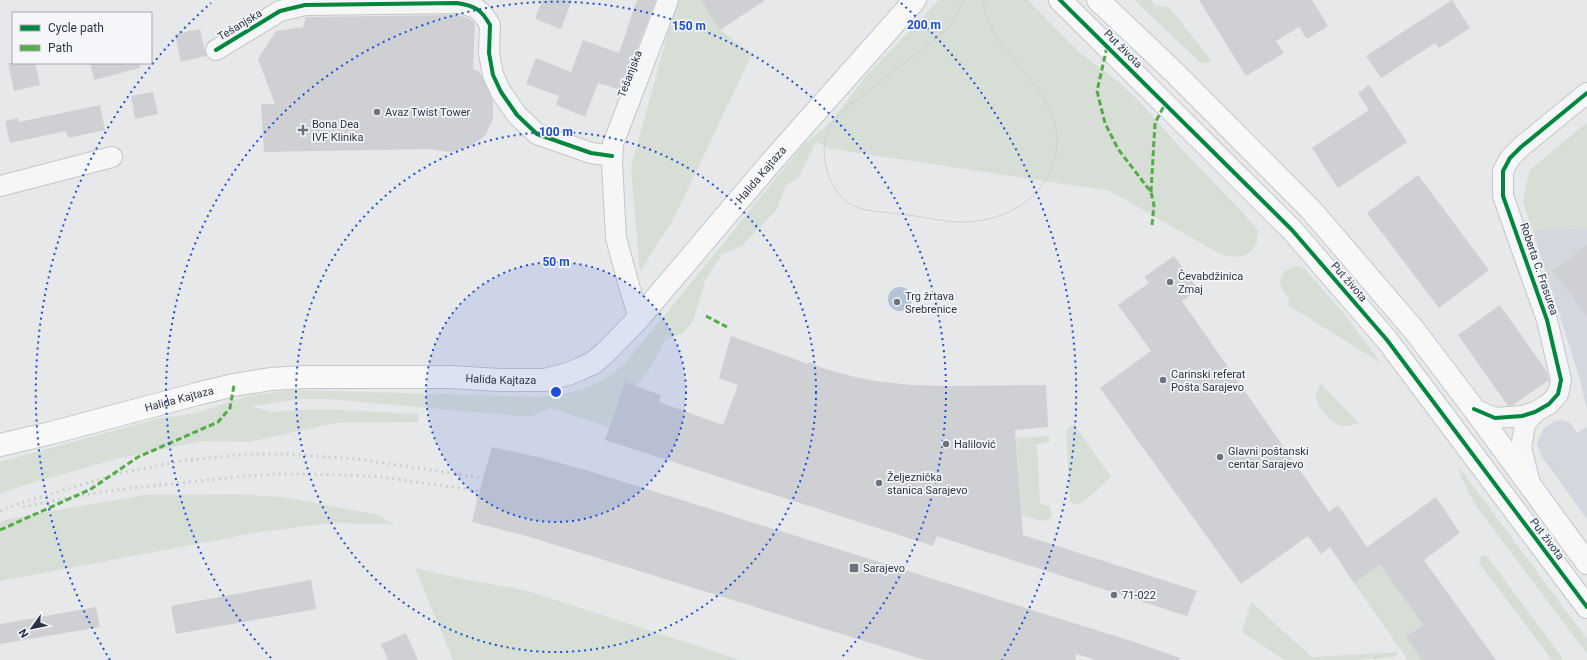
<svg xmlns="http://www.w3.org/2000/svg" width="1587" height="660" viewBox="0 0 1587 660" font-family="Roboto,sans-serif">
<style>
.built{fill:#d4d7dd}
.green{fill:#d6ded6}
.water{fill:#b4c4d5}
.building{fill:#ced0d3}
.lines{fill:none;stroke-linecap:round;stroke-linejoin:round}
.street-casing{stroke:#c4c6c8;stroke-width:22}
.secondary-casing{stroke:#c4c6c8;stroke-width:24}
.street{stroke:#f5f6f7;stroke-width:20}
.secondary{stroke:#f8f8f8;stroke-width:22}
.tram{stroke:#cecfd2;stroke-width:1}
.rail{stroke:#cecfd2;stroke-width:3;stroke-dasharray:2 4;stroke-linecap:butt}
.quiet{stroke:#54ac47;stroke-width:3;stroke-dasharray:6 3;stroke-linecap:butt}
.cycleway-casing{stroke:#f4f6f9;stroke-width:6}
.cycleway{stroke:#00873e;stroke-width:4}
.ring{fill:none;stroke:#1d4ed8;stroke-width:2;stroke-dasharray:2 4}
.poi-dot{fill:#6c737f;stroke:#f4f6f9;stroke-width:1.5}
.labels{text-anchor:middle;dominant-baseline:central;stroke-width:3.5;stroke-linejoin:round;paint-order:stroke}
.street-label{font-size:11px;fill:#2b3445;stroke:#f4f6f9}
.poi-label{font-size:11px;fill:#2b3445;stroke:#f4f6f9;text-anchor:start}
.centre{fill:#1d4ed8;stroke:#f4f6f9;stroke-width:2}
.ring-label{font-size:12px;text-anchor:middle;font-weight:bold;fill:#1d4ed8;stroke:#f4f6f9;stroke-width:3.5;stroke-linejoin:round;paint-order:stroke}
</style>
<rect width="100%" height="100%" fill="#e6e8ea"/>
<g class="built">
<polygon points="1587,123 1587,410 1579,376 1523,201 1530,170"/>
<polygon points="1562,420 1570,423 1577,433 1587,427 1587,519 1542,457 1539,450 1537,443 1543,429 1555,421"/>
</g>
<g class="green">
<polygon points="677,0 701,0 720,30 752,54 673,220 657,244 640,272 631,167"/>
<path d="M939 0H1028L1079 52 1117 81 1138 100 1189 157 1245 215 1258 231C1258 235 1258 241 1256 244 1248 260 1232 258 1218 253L1110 191 832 149 816 142 799 177 786 185 777 209 742 246 722 254 705 281 693 321 683 333 666 339 646 375 635 386 625 383 609 427 550 408 530 417 328 399H299L250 406 271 412 318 409 419 414 418 422 336 423 248 442 202 441 116 459 25 485 0 494V462L156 419 197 413 231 401 253 395 294 390 543 397C567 395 593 388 613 373 620 368 627 360 633 354L803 145 831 122 866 76Z"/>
<polygon points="1134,0 1151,0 1156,6 1169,7 1211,60 1207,63 1201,63"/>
<polygon points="1587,123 1587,228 1533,231 1523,201 1530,170"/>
<path d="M1295 266 1304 268 1344 314 1381 363 1288 305 1289 299C1278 284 1275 274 1295 266Z"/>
<path d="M1321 384 1359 423C1352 425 1345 428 1338 425 1330 421 1318 407 1316 399 1315 393 1318 389 1321 384Z"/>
<polygon points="1074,424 1111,477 1082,503 1074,505 1070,502 1066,430"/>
<polygon points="1047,436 1050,440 1049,442 1037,444 1040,504 1049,506 1052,514 1051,518 1043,521 1022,516 1016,438"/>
<polygon points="1459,467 1587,639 1587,654 1476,506 1461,477"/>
<polygon points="237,494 280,497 343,508 375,514 394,524 331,523 260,532 0,581 0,522 8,519 145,495"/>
<polygon points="1483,556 1487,556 1564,660 1552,660 1479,563 1480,558"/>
<polygon points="1380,565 1423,625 1406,637 1416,650 1446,660 1408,660 1354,583"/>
<polygon points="415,568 463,579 528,591 740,660 453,660"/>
<polygon points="1251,602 1312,657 1399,652 1394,657 1354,660 1285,660 1242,632"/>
</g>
<circle class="water" cx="900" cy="299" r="12"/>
<g class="building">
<polygon points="542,0 572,0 561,29 535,19"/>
<polygon points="637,0 656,0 621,90 598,83 585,117 556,105 559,96 526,84 536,58 571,72 583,40 619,53"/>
<polygon points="701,0 765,0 720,30"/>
<polygon points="1199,0 1312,0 1328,26 1307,39 1299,27 1276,41 1284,53 1246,76"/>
<polygon points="1452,0 1470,28 1439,48 1435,43 1381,78 1366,56"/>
<polygon points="456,15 468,18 475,23 473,69 478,71 482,76 493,101 493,119 485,136 467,148 449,152 429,149 264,152 261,104 275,104 258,59 276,31 303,27 306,17"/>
<polygon points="200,29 206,56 181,62 175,34"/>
<polygon points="8,63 35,63 40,85 14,91"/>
<polygon points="90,63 139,63 140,68 94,80"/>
<polygon points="1369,85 1407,142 1338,188 1312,148 1369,110 1358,93"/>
<polygon points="153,92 158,114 135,119 131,96"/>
<polygon points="100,105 105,130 68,138 66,131 10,143 5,121 18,118 19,122"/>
<polygon points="1418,175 1489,270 1439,308 1367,213"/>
<polygon points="1587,245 1587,316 1553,271"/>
<polygon points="1174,256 1196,286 1190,290 1192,294 1182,301 1329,512 1338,505 1367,547 1436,497 1460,533 1424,560 1496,660 1422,660 1406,637 1423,625 1380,565 1354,583 1330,547 1321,554 1308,536 1241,584 1100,388 1151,351 1118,305 1149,283 1144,277"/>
<polygon points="1500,305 1547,372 1549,380 1513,405 1508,406 1458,335"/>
<polygon points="731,336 808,364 809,362 822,368 859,378 876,381 911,385 951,386 1046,385 1048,427 1015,430 1023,535 1197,591 1187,616 937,536 933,546 605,440 625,382 661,395 659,402 723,425 738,385 719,378"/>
<polygon points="492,447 542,458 589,471 1131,641 1180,658 1179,660 1097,660 1076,654 1075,660 925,660 530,537 472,522 477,500"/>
<polygon points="311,580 316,609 176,634 171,606"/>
<polygon points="96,607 100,627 0,644 0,624"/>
<polygon points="406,633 418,660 388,660 381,644"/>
</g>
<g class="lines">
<defs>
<g id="street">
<path d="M216 50 280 11 305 5 457 3C475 6 481 9 490 25L489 53 493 75 501 92 517 115 537 134 591 153 612 156"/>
<polyline points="0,186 112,157"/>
<polyline points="639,318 630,289 616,238 612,163 613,144 668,0"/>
<polyline points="1474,409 1495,418 1522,416 1535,412 1549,404 1558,394 1561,380 1547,320 1503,196 1503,171 1510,158 1521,147 1587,93"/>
<polyline points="1530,483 1521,448 1525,424 1535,412"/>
</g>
<g id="secondary">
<polyline points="1060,0 1292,230 1387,340 1587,607"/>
<polyline points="1098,0 1174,72 1312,211 1414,330 1474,409 1587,563"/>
<path id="s1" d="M0 445 51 433 197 394 234 385 271 379 306 377H451L499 380H545L568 374 580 369 593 363 606 352 639 318 773 160 915 0"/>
</g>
</defs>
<use href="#street" class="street-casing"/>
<use href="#secondary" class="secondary-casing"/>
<use href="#street" class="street"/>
<use href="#secondary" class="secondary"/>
<path class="tram" d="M964 0 951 24 945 31 850 105C843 111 834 118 829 127 817 150 828 193 852 205 868 213 890 212 908 215 927 217 946 223 965 222 1010 221 1054 193 1057 144 1060 84 988 57 983 0"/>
<g class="rail">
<polyline points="23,507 95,493 132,488 245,476 281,474 351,475 381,477 480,491 1035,660"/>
<polyline points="0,511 24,502 121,473 181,461 247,454 287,454 357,459 484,478 1078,660"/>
<polyline points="1375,657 1377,660"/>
</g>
<g class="quiet">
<polyline points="1107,47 1097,91 1105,123 1118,149 1151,192 1154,205 1152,225"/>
<polyline points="1151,192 1155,123 1165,104"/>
<polyline points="706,316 727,327"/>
<polyline points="0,530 91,489 138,457 218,422 230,408 234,385"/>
</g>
<defs>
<g id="cycleway">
<polyline points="1060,0 1292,230 1387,340 1587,607"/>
<path d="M216 50 280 11 305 5 457 3C475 6 481 9 490 25L489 53 493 75 501 92 517 115 537 134 591 153 612 156"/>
<polyline points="1474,409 1495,418 1522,416 1535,412 1549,404 1558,394 1561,380 1547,320 1503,196 1503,171 1510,158 1521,147 1587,93"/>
</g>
</defs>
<use href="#cycleway" class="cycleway-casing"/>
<use href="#cycleway" class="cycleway"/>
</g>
<circle cx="556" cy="392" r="130" fill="#1d4ed8" fill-opacity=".12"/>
<g class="ring">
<circle cx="556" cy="392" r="130"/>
<circle cx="556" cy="392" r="260"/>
<path d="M271 658A390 390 0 1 1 841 658"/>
<path d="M110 660A520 520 0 0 1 211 3M901 3A520 520 0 0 1 1002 660"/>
</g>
<g class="poi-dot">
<circle cx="377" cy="112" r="4"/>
<path d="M301 124h4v4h4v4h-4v4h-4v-4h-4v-4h4z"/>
<circle cx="1170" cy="282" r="4"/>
<circle cx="897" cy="302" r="4"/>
<circle cx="1163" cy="380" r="4"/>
<circle cx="946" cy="444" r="4"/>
<circle cx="1220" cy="457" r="4"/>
<circle cx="879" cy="483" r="4"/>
<rect x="849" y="563" width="10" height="10" rx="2"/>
<circle cx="1114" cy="595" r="4"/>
</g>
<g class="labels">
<g class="street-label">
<text transform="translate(240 25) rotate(-31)">Tešanjska</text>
<text transform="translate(1123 49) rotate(45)">Put života</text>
<text transform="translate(630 74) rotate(-69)">Tešanjska</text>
<text stroke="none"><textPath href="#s1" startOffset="857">Halida Kajtaza</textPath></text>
<text transform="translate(1539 269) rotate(71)">Roberta C. Frasurea</text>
<text transform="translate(1349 282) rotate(49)">Put života</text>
<text stroke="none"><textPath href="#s1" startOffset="509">Halida Kajtaza</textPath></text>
<text stroke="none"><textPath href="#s1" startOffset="185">Halida Kajtaza</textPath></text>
<text transform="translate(1547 539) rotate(53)">Put života</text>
</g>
<g class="poi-label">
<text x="385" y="112">Avaz Twist Tower</text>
<text x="312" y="124">Bona Dea<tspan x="312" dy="13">IVF Klinika</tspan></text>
<text x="1178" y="276">Čevabdžinica<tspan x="1178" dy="13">Zmaj</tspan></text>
<text x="905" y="296">Trg žrtava<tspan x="905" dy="13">Srebrenice</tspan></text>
<text x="1171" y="374">Carinski referat<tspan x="1171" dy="13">Pošta Sarajevo</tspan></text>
<text x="954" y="444">Halilović</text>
<text x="1228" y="451">Glavni poštanski<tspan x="1228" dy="13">centar Sarajevo</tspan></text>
<text x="887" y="477">Željeznička<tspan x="887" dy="13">stanica Sarajevo</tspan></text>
<text x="863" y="568">Sarajevo</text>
<text x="1122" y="595">71-022</text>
</g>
</g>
<circle cx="556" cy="392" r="6" class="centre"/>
<g class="ring-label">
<text x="924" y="29">200 m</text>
<text x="689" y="30">150 m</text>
<text x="556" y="136">100 m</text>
<text x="556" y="266">50 m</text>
</g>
<rect x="12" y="12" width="140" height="52" fill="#f4f6f9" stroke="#a4a8b1"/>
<rect x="20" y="25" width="20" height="6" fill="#00873e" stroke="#a4a8b1"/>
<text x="48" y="32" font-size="12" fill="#2b3445">Cycle path</text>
<rect x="20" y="45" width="20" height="6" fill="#54ac47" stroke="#a4a8b1"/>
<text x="48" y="52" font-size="12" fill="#2b3445">Path</text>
<g transform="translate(32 628) rotate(237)" stroke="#f4f6f9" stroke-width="3" paint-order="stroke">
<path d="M0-3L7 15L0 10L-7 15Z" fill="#2b3445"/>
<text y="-6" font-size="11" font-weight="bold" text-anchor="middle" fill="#2b3445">N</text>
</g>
</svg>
